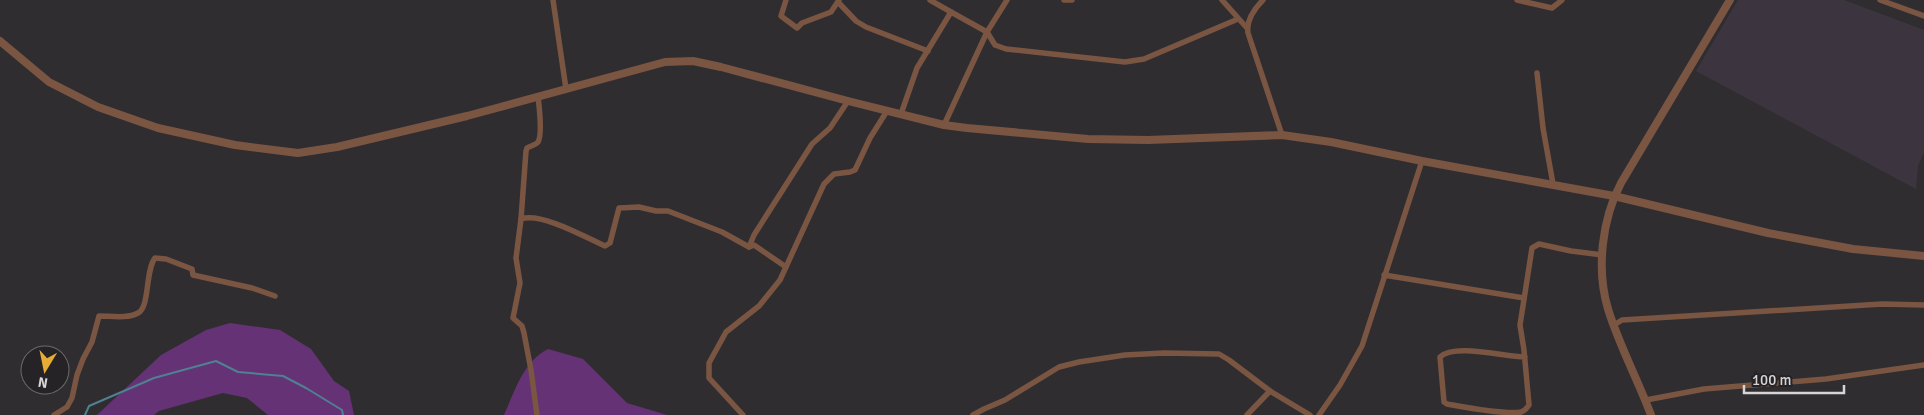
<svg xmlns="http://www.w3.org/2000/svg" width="1924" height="415" viewBox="0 0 1924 415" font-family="Signika,sans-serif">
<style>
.built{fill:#3c353f}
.green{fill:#653275}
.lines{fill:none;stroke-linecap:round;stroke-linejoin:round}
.stream{stroke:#4e8192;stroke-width:2}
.minor{stroke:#7a5542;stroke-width:5.5}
.tertiary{stroke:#7a5542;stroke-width:8}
</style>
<rect width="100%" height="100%" fill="#302d31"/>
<polygon class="built" points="1738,0 1844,0 1924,30 1924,152 1918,166 1916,189 1696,71"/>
<g class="green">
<polygon points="230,323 280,330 311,349 334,381 349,391 354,415 268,415 247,398 223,393 159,411 154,415 97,415 161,355 206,330"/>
<path d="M548 349 583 359 627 403 667 415H504C515 391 523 362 548 349Z"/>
</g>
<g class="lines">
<polyline class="stream" points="85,415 89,406 154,378 216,361 238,372 283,376 306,388 342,410 343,415"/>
<g class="minor">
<polyline points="553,0 566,89"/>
<polyline points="786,0 781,16 797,28 802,23 831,12 839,0"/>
<polyline points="930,0 951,12"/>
<polyline points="1064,0 1072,0"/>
<polyline points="1222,0 1247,28"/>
<path d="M1263 0C1254 9 1246 20 1248 33L1282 135"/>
<polyline points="1517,0 1552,8 1562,0"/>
<polyline points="1880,0 1924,16"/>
<polyline points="838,2 856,21 866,27 928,51"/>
<polyline points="1537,73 1543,128 1553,184"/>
<polyline points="901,114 917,68 951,12 987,32 995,45 1006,49 1125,62 1144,59 1238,19"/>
<polyline points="944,125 987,32 1007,0"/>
<path d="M521 219C541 212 585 237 605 246L610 243 619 208 639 207 656 211H668L722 232 749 247 754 235 812 144 830 128 848 101"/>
<polyline points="749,247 754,245 786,267"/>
<polyline points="1384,275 1524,298"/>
<polyline points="1614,325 1622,320 1882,304 1924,305"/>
<path d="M1525 357C1504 357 1455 343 1440 357L1444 402 1447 404C1464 407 1505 415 1521 412 1525 411 1527 408 1529 405L1524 350 1520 325 1532 248 1539 244 1571 251 1603 255"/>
<polyline points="1646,400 1704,389 1826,379 1924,365"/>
<path d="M54 415 67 407 72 398 77 375 83 359 92 342 99 316C111 316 127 319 138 313 150 307 145 271 155 258L166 259 192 269 193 275 252 288 275 296"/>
<path d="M537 415 531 370 524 333 522 326 513 318 520 283 516 258 521 219 526 151 527 148C530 146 536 145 538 142 543 134 539 106 538 96"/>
<polyline points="743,415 709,378 709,363 726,332 759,306 780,280 824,184 834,174 850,172 855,170 870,138 887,111"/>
<polyline points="973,415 984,409 1005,400 1059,367 1079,362 1125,355 1164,353 1219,354 1229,360 1270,391 1310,415"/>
<polyline points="1247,415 1270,391"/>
<polyline points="1319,415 1340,385 1362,346 1422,161"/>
</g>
<g class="tertiary">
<polyline points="0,41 49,82 98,107 158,128 235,145 298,153 337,147 467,116 665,62 693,61 721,67 848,101 944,125 967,128 1088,139 1148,140 1282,135 1331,142 1422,161 1614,196 1768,233 1853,249 1924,256"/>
<path d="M1651 415C1638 380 1619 345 1608 309 1596 269 1602 219 1621 183L1730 0"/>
</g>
</g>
<g transform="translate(45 370) rotate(190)"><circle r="24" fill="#262327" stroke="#6c6a6d"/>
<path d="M0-4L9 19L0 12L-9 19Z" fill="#e5ad35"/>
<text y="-8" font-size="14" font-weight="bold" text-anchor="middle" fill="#d6d4d7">N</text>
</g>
<path d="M1744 385v8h100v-8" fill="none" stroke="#d6d4d7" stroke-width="2.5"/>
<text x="1752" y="385" font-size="15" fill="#d6d4d7" stroke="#262327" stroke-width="4" paint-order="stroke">100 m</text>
</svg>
